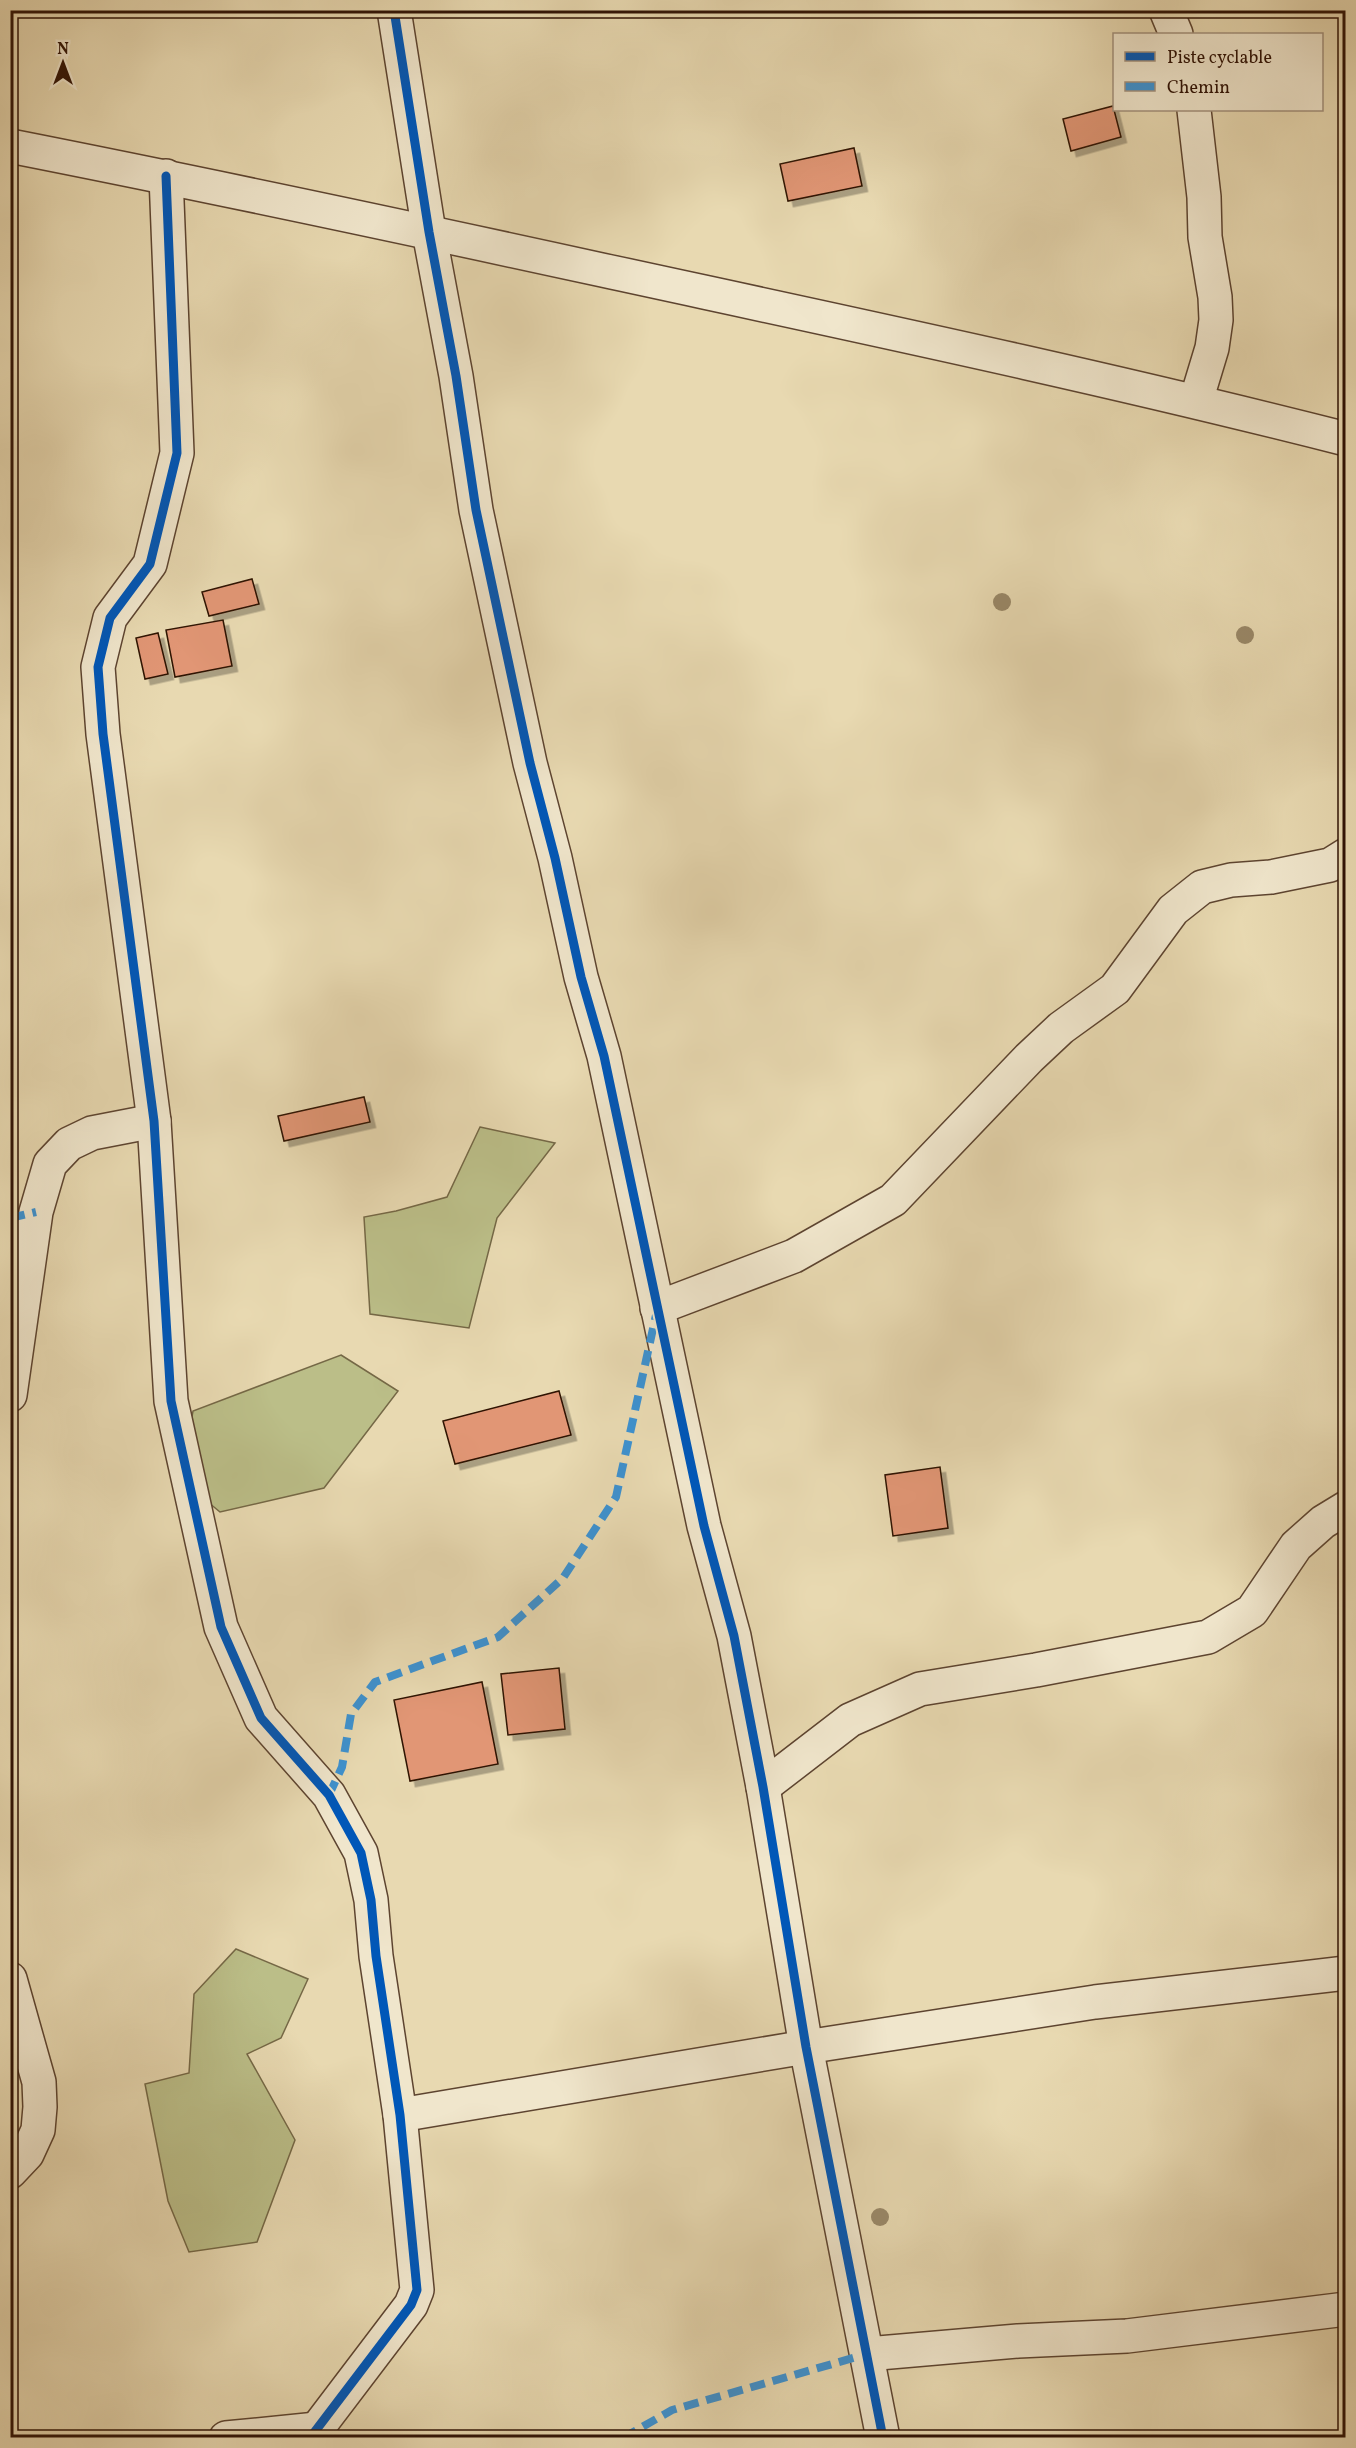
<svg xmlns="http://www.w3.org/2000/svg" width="1356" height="2448" viewBox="0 0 1356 2448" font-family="Vollkorn,serif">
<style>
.green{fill:#bbbe88;stroke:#756846;stroke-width:1.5}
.building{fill:#e19674;stroke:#2f1205;stroke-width:1.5;filter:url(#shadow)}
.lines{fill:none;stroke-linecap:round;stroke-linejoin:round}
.minor-casing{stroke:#5d4430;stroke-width:36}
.minor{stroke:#f0e6cc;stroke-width:33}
.quiet{stroke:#3d92d1;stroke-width:8;stroke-dasharray:15 8;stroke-linecap:butt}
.cycleway-casing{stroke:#f0e6cc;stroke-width:13}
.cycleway{stroke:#0057b8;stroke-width:9}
.tree{fill:#998868}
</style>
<defs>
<filter id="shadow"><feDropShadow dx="5.5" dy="5.5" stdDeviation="0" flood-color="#0004"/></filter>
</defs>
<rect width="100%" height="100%" fill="#e8d9b1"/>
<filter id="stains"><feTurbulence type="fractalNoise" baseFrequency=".00333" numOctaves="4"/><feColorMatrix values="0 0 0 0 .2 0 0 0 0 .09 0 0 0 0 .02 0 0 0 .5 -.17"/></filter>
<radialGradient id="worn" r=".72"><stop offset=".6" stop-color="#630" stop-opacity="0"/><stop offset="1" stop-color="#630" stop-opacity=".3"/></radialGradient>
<g class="green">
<polygon points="480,1127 555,1143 497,1218 469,1328 370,1314 364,1217 396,1211 447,1197"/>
<polygon points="341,1355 398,1391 324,1488 220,1512 180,1479 193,1411"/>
<polygon points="236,1949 308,1979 281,2038 247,2054 295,2140 257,2242 189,2252 168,2201 145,2084 189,2073 194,1994"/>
</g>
<g class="building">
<polygon points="1113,106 1121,137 1071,151 1063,119"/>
<polygon points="854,148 862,186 788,201 780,164"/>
<polygon points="252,579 259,604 209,616 202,592"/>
<polygon points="223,620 232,666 175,677 166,630"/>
<polygon points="158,633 168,674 145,679 136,638"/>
<polygon points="364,1097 370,1122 284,1141 278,1116"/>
<polygon points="559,1391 571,1435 455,1464 443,1421"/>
<polygon points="940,1467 948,1528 893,1536 885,1475"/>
<polygon points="559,1668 565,1729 508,1735 501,1674"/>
<polygon points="482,1682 498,1764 410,1781 394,1700"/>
</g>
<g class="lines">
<defs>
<g id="minor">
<polyline points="394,10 429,232 456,376 476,510 530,763 555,858 581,977 604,1056 704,1526 734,1636 763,1787 806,2047 883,2438"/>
<polyline points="1166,10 1176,34"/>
<polyline points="1194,110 1204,197 1205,237 1215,297 1216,320 1212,348 1196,401"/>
<path d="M10 146C208 185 405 227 602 270 851 324 1099 376 1346 439"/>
<polyline points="166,176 177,453 150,564 110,618 98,667 103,734 154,1121 171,1401 221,1627 261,1718 329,1795 361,1853 371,1900 376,1956 400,2115 417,2290 411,2305 310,2438"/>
<polyline points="657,1308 794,1256 893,1200 1029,1058 1061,1028 1115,989 1173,910 1202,887 1231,880 1271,877 1330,865 1346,855"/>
<polyline points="10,1395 36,1212 50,1164 69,1144 92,1133 154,1121"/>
<polyline points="763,1787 850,1720 920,1689 1036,1670 1208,1637 1252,1611 1296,1546 1323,1522 1346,1508"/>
<polyline points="10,1979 39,2082 40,2107 38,2130 27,2154 10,2172"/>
<polyline points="400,2115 806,2047 1095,2002 1346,1973"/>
<polyline points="867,2354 1018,2341 1127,2336 1346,2309"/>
<polyline points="226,2438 317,2429"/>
</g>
</defs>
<use href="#minor" class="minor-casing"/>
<use href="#minor" class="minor"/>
<g class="quiet">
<polyline points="10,147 11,146"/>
<polyline points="10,1218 36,1212"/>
<polyline points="329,1795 342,1767 351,1714 375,1682 498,1637 563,1578 616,1497 656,1315"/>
<polyline points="623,2438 672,2410 867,2354"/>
</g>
<defs>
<g id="cycleway">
<polyline points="394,10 429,232 456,376 476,510 530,763 555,858 581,977 604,1056 704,1526 734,1636 763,1787 806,2047 883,2438"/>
<polyline points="166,176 177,453 150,564 110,618 98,667 103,734 154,1121 171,1401 221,1627 261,1718 329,1795 361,1853 371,1900 376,1956 400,2115 417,2290 411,2305 310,2438"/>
</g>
</defs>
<use href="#cycleway" class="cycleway-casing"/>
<use href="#cycleway" class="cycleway"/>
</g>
<g class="tree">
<circle cx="1002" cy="602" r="9"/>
<circle cx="1245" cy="635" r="9"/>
<circle cx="880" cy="2217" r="9"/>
</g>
<rect width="1356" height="2448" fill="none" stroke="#e8d9b1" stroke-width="36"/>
<rect x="12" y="12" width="1332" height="2424" fill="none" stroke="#2f1205" stroke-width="3"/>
<rect x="18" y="18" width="1320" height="2412" fill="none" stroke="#2f1205" stroke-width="1.5"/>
<rect x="1113" y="33" width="210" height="78" fill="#f0e6cc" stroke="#a3917c" stroke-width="1.5"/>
<rect x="1125" y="52" width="30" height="9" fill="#0057b8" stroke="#a3917c" stroke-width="1.5"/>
<text x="1167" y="63" font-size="18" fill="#2f1205">Piste cyclable</text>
<rect x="1125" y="82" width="30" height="9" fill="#3d92d1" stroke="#a3917c" stroke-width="1.5"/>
<text x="1167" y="93" font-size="18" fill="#2f1205">Chemin</text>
<g transform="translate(63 63)" stroke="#f0e6cc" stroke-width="4.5" paint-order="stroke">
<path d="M0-4.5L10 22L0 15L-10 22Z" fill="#2f1205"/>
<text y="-9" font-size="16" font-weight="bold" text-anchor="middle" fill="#2f1205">N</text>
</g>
<rect width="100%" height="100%" filter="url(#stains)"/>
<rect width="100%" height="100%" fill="url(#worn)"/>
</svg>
